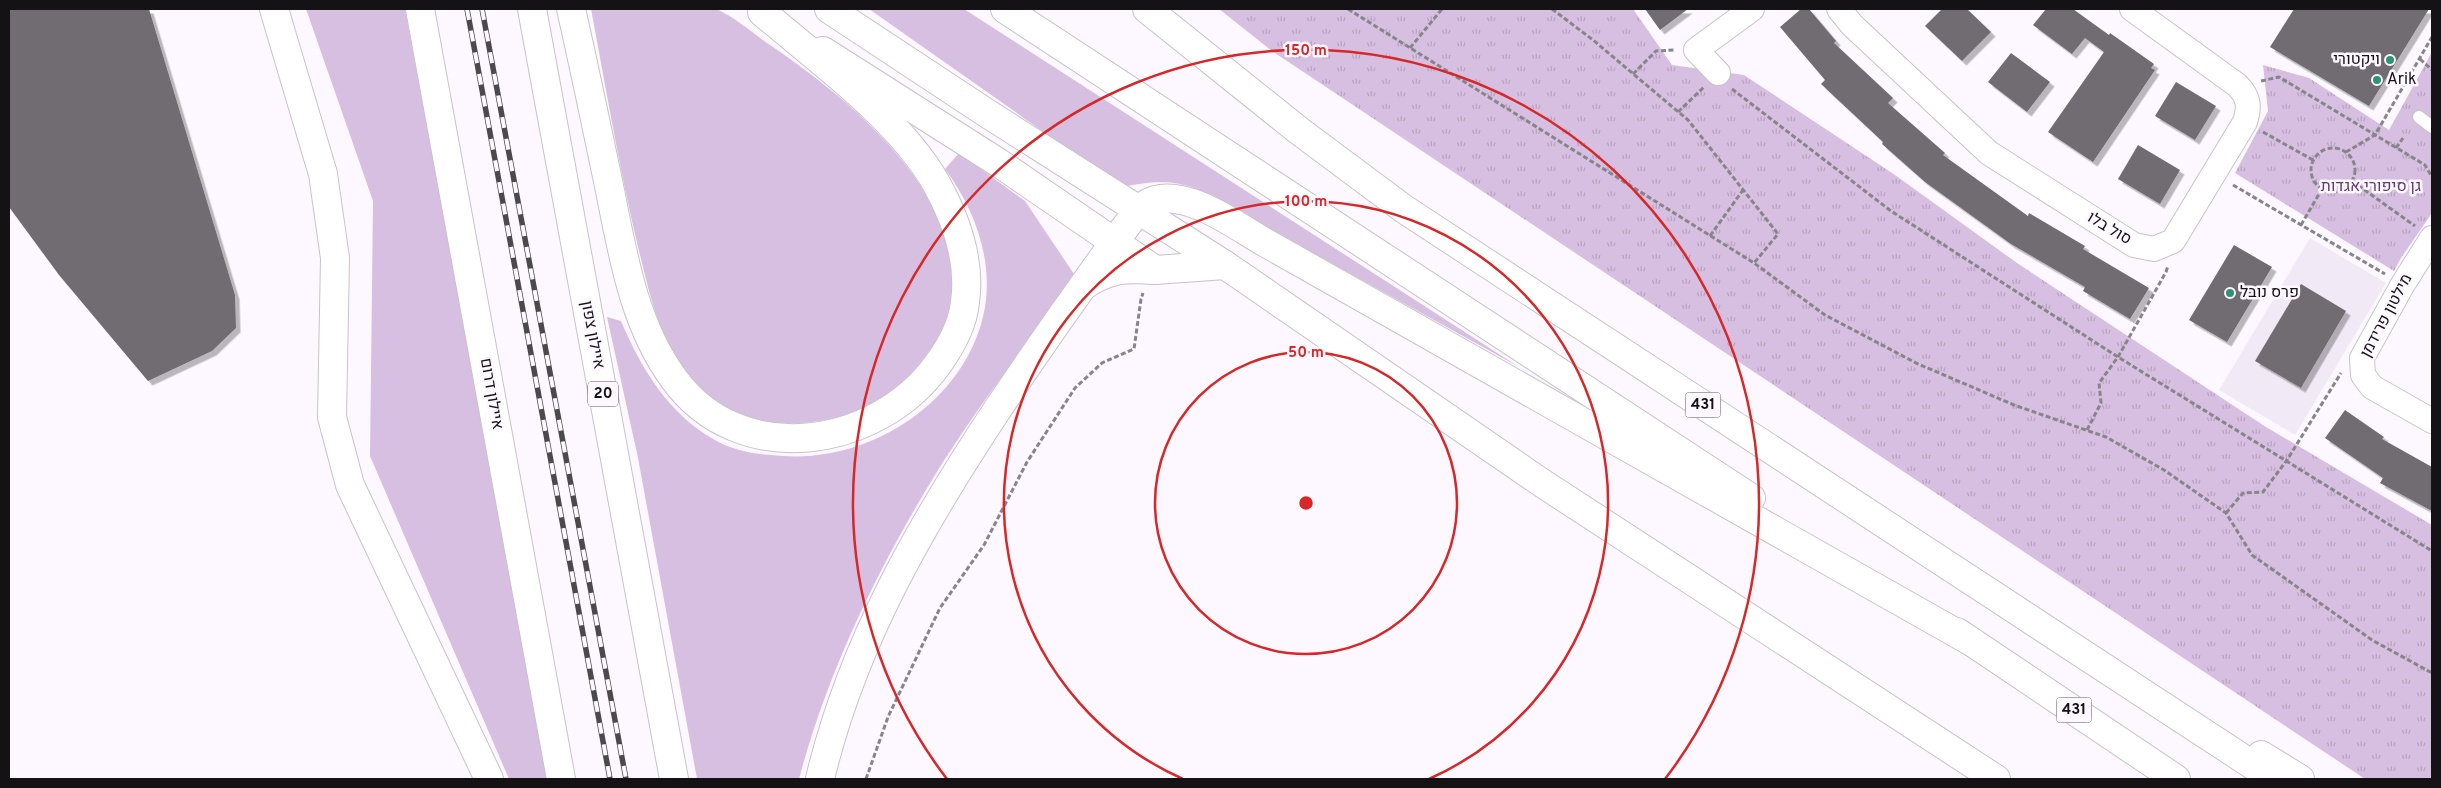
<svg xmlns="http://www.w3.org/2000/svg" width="2441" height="788" viewBox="0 0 2441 788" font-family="Overpass,Heebo,sans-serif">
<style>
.built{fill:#f2e9f6}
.green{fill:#d7bfe1}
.park{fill:url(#park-tufts)}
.building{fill:#706c72;filter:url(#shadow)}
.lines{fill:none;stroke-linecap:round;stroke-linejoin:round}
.service-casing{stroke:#c7c3c9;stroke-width:15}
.minor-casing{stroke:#c7c3c9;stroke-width:26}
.tertiary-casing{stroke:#c7c3c9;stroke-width:30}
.motorway-casing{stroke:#c7c3c9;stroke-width:30}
.path{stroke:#88858a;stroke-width:3;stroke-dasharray:5 2.5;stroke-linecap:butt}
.service{stroke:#fff;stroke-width:12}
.minor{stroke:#fff;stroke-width:24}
.tertiary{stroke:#fff;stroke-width:28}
.motorway{stroke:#fff;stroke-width:28}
.rail-casing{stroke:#4c494d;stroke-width:5.5}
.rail{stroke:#fdf8ff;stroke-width:4;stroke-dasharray:11;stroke-linecap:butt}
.ring{fill:none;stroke:#d62828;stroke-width:2.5}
.poi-dot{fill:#2e9370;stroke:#fdf8ff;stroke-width:2}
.labels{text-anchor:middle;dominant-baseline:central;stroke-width:5;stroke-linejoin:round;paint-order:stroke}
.shield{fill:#fdf8ff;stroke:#5a575b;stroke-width:1}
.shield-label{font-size:15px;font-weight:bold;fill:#141215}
.poi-label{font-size:16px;fill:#141215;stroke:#fdf8ff;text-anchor:start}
.park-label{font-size:16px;fill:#613c6f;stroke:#fdf8ff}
.street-label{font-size:16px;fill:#141215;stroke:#fdf8ff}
.centre{fill:#d62828;stroke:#fdf8ff;stroke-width:2.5}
.ring-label{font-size:15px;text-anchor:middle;font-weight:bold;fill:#d62828;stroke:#fdf8ff;stroke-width:5;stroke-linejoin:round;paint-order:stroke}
</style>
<defs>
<pattern id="park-tufts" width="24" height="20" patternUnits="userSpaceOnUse" patternTransform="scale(1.25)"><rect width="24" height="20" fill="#d7bfe1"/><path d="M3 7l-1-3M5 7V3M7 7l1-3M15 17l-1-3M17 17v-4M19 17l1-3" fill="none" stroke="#b8a3c0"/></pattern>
<filter id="shadow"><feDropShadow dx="4.5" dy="4.5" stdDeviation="0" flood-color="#0004"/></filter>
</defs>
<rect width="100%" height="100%" fill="#fdf8ff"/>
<polygon class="built" points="2310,238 2386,283 2295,435 2219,390"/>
<g class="green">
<polygon points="306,9 405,9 549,779 509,779 370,456 373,201"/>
<path d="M591 9C620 9 649 9 678 9 689 9 704 6 715 9 726 11 756 35 767 43 846 96 969 194 951 304 948 322 938 339 927 354 894 401 840 426 783 423 765 422 745 419 729 410 706 396 687 375 673 352 654 320 647 282 638 247 619 168 606 88 591 9Z"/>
<path d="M869 9H964L1519 367 1197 189C1169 179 1151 182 1122 187Z"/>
<path d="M959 153 1025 201 1074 274C1030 340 980 403 938 470 879 566 828 670 799 779H697L638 458 607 317 621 321C641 368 668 414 715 440 735 452 761 455 784 456 873 462 969 399 985 307 993 258 974 208 945 169Z"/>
</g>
<g class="park">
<polygon points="1219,9 1633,9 1672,65 1744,75 1895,175 2017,263 2266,427 2432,525 2432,779 2365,779 1272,51"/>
<polygon points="2432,52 2432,213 2401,258 2394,271 2235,173 2268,111 2263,65 2309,78 2389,130"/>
</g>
<g class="building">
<polygon points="9,9 149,9 235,295 236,328 212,351 148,381 59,275 9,207"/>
<polygon points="1645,9 1688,9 1660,30"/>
<polygon points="1801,9 1809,9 1836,41 1834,43 1893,98 1888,103 1945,153 1943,155 2028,216 2029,213 2085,246 2083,249 2149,288 2130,319 2083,291 2085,287 2011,244 1925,182 1882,144 1883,142 1821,84 1825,80 1780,27"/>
<polygon points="1942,9 1967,9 1991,32 1962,61 1925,26"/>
<polygon points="2046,9 2073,9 2109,35 2110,33 2154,64 2151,68 2155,70 2093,162 2048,132 2104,52 2085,38 2072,54 2033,25"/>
<polygon points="2294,9 2429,9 2369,106 2270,47"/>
<polygon points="2011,53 2050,82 2027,112 1988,82"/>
<polygon points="2176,82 2216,106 2195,140 2155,116"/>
<polygon points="2138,145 2180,170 2160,204 2118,179"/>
<polygon points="2234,245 2272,267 2227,342 2189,320"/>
<polygon points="2301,284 2346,311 2301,388 2255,361"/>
<polygon points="2345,410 2384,437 2382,439 2432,467 2432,511 2380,483 2383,478 2325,438"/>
</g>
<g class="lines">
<defs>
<polyline id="service" points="2419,117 2432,127"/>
<g id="minor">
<path d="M1839 9 1852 25 1989 153 2134 245 2154 249 2173 241 2245 122C2250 106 2249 97 2237 85L2132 9"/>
<polyline points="1718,73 1696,50 1752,9"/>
<polyline points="2432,238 2403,284 2362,358 2363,375 2372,387 2432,421"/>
</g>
<g id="tertiary">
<polyline points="829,9 985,112 1225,265 1542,483 1996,779"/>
<polyline points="823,51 999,163 1155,270 1225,265"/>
</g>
<g id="motorway">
<polyline points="274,9 323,174 335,258 332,417 350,485 489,779"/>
<polyline points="420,9 561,779"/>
<polyline points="532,9 674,779"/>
<path d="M571 9C584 66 596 124 608 181 622 249 632 322 674 379 740 470 877 449 938 364 951 346 963 324 965 302 971 260 956 219 936 183 900 119 817 59 762 12"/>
<polyline points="1005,9 1751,498"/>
<polyline points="1147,9 1298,130 1404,209 2274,779"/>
<path d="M1083 286C1110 268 1125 268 1155 270"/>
<polyline points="1957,632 2176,779"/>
<polyline points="2261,755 2300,779"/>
<path d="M820 779C852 643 922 523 999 407 1044 340 1090 275 1138 210 1143 206 1149 202 1155 200 1191 191 1236 226 1266 243L1972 642"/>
</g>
</defs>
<use href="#service" class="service-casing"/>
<use href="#minor" class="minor-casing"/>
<use href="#tertiary" class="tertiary-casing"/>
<use href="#motorway" class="motorway-casing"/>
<g class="path">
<polyline points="1348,9 1754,263 1825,315 1916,363 2014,405 2106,437 2164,470 2226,513 2252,555 2372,640 2432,673"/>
<polyline points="1552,9 1593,40 1688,120 1778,234 1754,263"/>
<polyline points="1410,48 1442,9"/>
<polyline points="2420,59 2432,70"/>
<polyline points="1633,74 1656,51 1675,50"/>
<polyline points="2261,81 2279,77 2425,165 2432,177"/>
<polyline points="1732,89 1891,211 2118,357 2432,551"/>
<polyline points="1678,112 1704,87"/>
<polyline points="2263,132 2313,160"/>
<circle cx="2333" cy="170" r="22"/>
<polyline points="2396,148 2403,138"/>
<polyline points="2346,152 2375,135 2432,37"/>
<polyline points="2352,181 2415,226"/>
<polyline points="2233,185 2385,274"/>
<polyline points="2301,225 2322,189"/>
<polyline points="1710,236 1743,190"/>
<polyline points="2087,430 2101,403 2099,383 2118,357 2166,272 2168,266"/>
<polyline points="2226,513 2243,493 2263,492 2287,460 2341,373"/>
<polyline points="866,779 888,717 940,608 984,545 1027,462 1075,388 1102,363 1134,349 1141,299 1143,293"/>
</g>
<use href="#service" class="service"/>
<use href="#minor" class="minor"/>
<use href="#tertiary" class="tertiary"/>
<use href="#motorway" class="motorway"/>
<defs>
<g id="rail">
<polyline points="467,9 610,779"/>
<polyline points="482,9 626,779"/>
</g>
</defs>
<use href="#rail" class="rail-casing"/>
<use href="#rail" class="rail"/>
</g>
<g class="ring">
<circle cx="1306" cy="503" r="151"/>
<path d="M1183 779A302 302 0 1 1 1429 779"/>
<path d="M947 779A453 453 0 1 1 1665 779"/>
</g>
<g class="poi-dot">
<circle cx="2390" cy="60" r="5"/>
<circle cx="2377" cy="80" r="5"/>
<circle cx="2230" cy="293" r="5"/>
</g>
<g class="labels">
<g class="shield">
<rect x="588" y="381.5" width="30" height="25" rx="4"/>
<rect x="1685.5" y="392.5" width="35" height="25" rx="4"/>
<rect x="2056.5" y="697.5" width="35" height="25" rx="4"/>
</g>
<g class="shield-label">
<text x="603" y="394">20</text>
<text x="1703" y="405">431</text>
<text x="2074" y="710">431</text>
</g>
<g class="poi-label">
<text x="2380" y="60" text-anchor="end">ויקטורי</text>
<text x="2387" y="80">Arik</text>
<text x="2240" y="293">פרס נובל</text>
</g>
<g class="park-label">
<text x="2371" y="187">גן סיפורי אגדות</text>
</g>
<g class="street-label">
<text transform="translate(2109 229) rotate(31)">סול בלו</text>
<text transform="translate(2387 316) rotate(-62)">מילטון פרידמן</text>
<text transform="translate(592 335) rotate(79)">איילון צפון</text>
<text transform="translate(491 394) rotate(80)">איילון דרום</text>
</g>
</g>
<circle cx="1306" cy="503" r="8" class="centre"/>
<g class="ring-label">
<text x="1306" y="55">150 m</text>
<text x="1306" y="206">100 m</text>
<text x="1306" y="357">50 m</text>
</g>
<rect width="2441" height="788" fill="none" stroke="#141215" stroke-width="20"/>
</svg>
